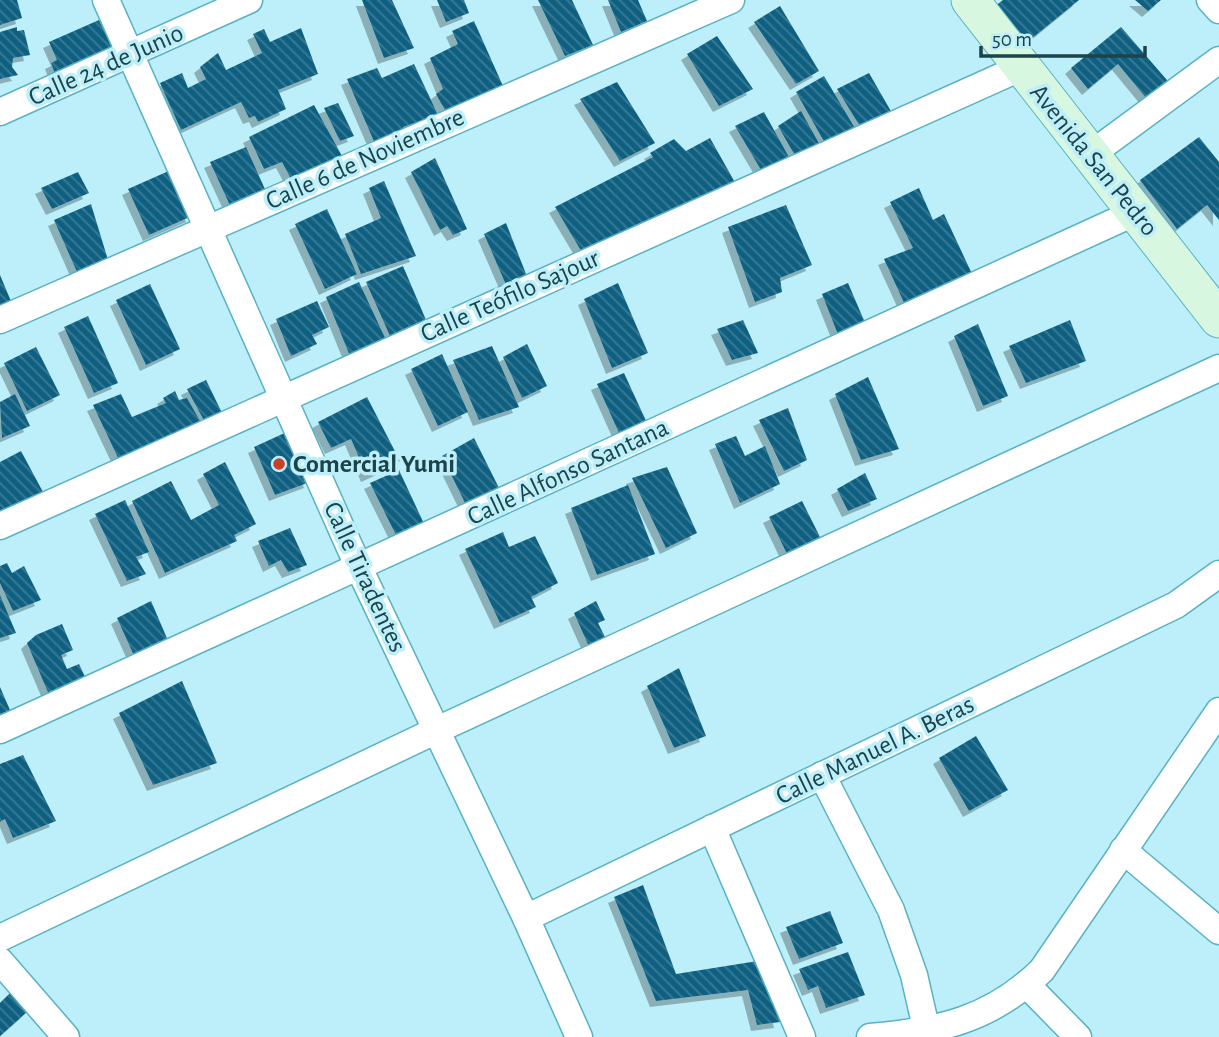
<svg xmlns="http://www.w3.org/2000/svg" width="1219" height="1037" viewBox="0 0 1219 1037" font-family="'Alegreya Sans',sans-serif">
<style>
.building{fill:url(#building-back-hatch);filter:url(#shadow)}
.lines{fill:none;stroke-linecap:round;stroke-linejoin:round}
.street-casing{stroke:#59b2c4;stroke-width:29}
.secondary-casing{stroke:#59b2c4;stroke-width:39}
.street{stroke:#fff;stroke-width:26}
.secondary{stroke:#d7f7e1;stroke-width:37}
.poi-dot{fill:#ca3f27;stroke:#bceff9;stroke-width:2.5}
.labels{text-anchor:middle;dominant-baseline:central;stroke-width:7;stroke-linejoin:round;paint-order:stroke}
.street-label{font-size:26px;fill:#1d434a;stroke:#bceff9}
.poi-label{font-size:26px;font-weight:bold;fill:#1d434a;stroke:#bceff9;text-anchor:start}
</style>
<defs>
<pattern id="building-back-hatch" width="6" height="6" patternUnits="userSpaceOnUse" patternTransform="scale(1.75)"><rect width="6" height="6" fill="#116182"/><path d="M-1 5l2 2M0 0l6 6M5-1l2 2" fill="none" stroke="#3c7a94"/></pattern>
<filter id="shadow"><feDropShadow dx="-6" dy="6" stdDeviation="0" flood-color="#0004"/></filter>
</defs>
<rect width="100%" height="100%" fill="#bceff9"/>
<g class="building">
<polygon points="0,0 17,0 22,18 0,25"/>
<polygon points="362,0 392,0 414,48 384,58"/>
<polygon points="437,0 464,0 469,13 446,22"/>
<polygon points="538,0 572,0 593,45 565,56"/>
<polygon points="608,0 638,0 647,21 621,32"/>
<polygon points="1003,0 1079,0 1025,44 994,7"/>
<polygon points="1135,0 1161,0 1148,11"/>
<polygon points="780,6 819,71 796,84 754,22"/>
<polygon points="99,20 117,56 58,82 51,63 57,60 49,42"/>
<polygon points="474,21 503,86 446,112 436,94 443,89 430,58 458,44 452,31"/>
<polygon points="17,27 17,31 24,30 30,55 13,58 12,67 18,75 0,79 0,32"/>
<polygon points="1121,27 1173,87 1151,104 1118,64 1088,89 1071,68"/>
<polygon points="301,28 318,74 278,90 286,109 258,122 255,116 249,118 241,102 181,130 160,83 182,73 188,88 206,79 200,67 218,53 226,70 262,53 253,34 264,29 270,42"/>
<polygon points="717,36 753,89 719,106 687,54"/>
<polygon points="414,64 438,115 403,127 405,132 376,146 347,79 377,68 382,78"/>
<polygon points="869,73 892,113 861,128 837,89"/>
<polygon points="824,76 856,130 826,145 796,92"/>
<polygon points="617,82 655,143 620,161 580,99"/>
<polygon points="338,103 354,136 340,141 324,108"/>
<polygon points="314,105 342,156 292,181 282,162 264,169 249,137"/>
<polygon points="801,111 821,147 797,159 778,126"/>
<polygon points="764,112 790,159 764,175 735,126"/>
<polygon points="1199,137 1219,162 1219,220 1207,205 1177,229 1140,180"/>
<polygon points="710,138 737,186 653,224 650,219 583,254 555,207 653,157 650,153 674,139 686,151"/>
<polygon points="246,147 268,196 233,212 210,162"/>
<polygon points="435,158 467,229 453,235 447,226 440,230 411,172"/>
<polygon points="171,170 192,216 149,235 128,189"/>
<polygon points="78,172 89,193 52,209 41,188"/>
<polygon points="384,181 416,256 361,274 345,234 381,218 369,188"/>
<polygon points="919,188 933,220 944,214 973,276 906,307 884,259 913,248 890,202"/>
<polygon points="91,204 108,260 77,272 54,220"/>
<polygon points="786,205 812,265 780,278 782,292 755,302 728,227"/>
<polygon points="327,209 357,274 325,289 295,224"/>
<polygon points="506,223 528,279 507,287 484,234"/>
<polygon points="403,266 426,320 390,336 366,282"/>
<polygon points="0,275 13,306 0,312"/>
<polygon points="359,282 387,342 350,356 326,297"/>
<polygon points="618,283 648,353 612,368 584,299"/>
<polygon points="848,283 866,325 839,337 822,294"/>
<polygon points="150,284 180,349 146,365 116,300"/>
<polygon points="317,301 329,327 312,335 317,344 291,356 276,319"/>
<polygon points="88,316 118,383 94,393 64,327"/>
<polygon points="743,320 758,353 732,360 717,329"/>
<polygon points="1070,320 1086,361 1026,383 1009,346"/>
<polygon points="978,324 1008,396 983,406 954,336"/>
<polygon points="527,344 547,386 522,398 503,357"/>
<polygon points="492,346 519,407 479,420 453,360"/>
<polygon points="36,347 60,395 27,411 4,363"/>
<polygon points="442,354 468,412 438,426 411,369"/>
<polygon points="624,373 647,423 619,433 597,384"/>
<polygon points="868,377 899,449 861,460 835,394"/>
<polygon points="206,380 225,419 207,426 187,389"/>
<polygon points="175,391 179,400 187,398 203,426 120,462 93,405 121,394 132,417 166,403 163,398"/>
<polygon points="15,394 30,426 2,438 0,402"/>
<polygon points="367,397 400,461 367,476 351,439 331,448 318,422"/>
<polygon points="788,408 807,460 784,471 759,420"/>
<polygon points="289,431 310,482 275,495 254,447"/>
<polygon points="736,436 745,456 765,446 780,484 740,503 715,444"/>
<polygon points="474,438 502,494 469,511 442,456"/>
<polygon points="21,451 43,492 0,517 0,462"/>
<polygon points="225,462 256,524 234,535 237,541 165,573 132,501 171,481 191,520 219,505 203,474"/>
<polygon points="667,467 697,533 666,548 632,478"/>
<polygon points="399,470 426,528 399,541 370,483"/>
<polygon points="865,473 877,499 848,511 837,489"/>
<polygon points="628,485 655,554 597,575 571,508"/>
<polygon points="125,500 149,552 136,557 146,574 127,581 95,514"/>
<polygon points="802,501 822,541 788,556 769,517"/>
<polygon points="290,528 307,565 288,572 281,560 269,566 258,541"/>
<polygon points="503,532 509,547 535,536 558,583 531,597 536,607 500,623 465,549"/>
<polygon points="7,563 12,573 24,566 41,600 13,611 0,583 0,566"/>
<polygon points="0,595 16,633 0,638"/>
<polygon points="151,601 169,643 136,660 117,618"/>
<polygon points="596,601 605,620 598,623 608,643 591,651 574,613"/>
<polygon points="62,624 73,650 61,655 67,669 79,664 87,681 50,697 27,643 36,635"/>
<polygon points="679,668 706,736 674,748 647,686"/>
<polygon points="182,681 217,763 153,785 119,713"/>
<polygon points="0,687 13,717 0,723"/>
<polygon points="976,736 1008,790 969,811 939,758"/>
<polygon points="23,755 56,821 13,838 5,819 0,822 0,764"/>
<polygon points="643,885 676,974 764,960 780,1022 757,1025 748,990 656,1001 614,897"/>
<polygon points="830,911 843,943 799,959 786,927"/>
<polygon points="848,952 865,995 826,1008 818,986 808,990 799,969"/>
<polygon points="10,993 27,1012 0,1036 0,1003"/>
</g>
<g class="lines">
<defs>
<g id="street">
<polyline points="106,0 359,568 526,918 579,1037"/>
<polyline points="1210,0 1219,10"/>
<polyline points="0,112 249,0"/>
<polyline points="1090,155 1219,60"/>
<polyline points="0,320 731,0"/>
<polyline points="0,526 1020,68"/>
<polyline points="0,730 1136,212"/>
<polyline points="822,775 891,910 914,975 927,1032"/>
<polyline points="712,828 802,1037"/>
<polyline points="1123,850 1219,931"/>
<polyline points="526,918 1176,605 1219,574"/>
<polyline points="0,938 437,730 1219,368"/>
<polyline points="0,961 66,1037"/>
<polyline points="1027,985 1078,1037"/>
<path d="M870 1037C939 1031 991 1020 1042 970L1219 711"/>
</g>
<polyline id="secondary" points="970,0 1219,319"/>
</defs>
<use href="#street" class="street-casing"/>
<use href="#secondary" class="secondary-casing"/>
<use href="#street" class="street"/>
<use href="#secondary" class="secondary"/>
</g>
<circle class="poi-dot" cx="279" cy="464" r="7"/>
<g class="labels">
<g class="street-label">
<text transform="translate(106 65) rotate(-24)">Calle 24 de Junio</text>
<text transform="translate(365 159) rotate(-24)">Calle 6 de Noviembre</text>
<text transform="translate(1094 160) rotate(51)">Avenida San Pedro</text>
<text transform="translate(510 296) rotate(-24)">Calle Teófilo Sajour</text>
<text transform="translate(568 472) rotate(-25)">Calle Alfonso Santana</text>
<text transform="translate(365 577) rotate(65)">Calle Tiradentes</text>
<text transform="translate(875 750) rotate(-26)">Calle Manuel A. Beras</text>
</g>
<g class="poi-label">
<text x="293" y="464">Comercial Yumi</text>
</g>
</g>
<path d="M981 46v10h164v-10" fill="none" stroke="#1d434a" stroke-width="3.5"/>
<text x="992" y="46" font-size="21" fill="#1d434a" stroke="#bceff9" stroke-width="5" paint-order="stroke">50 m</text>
</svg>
